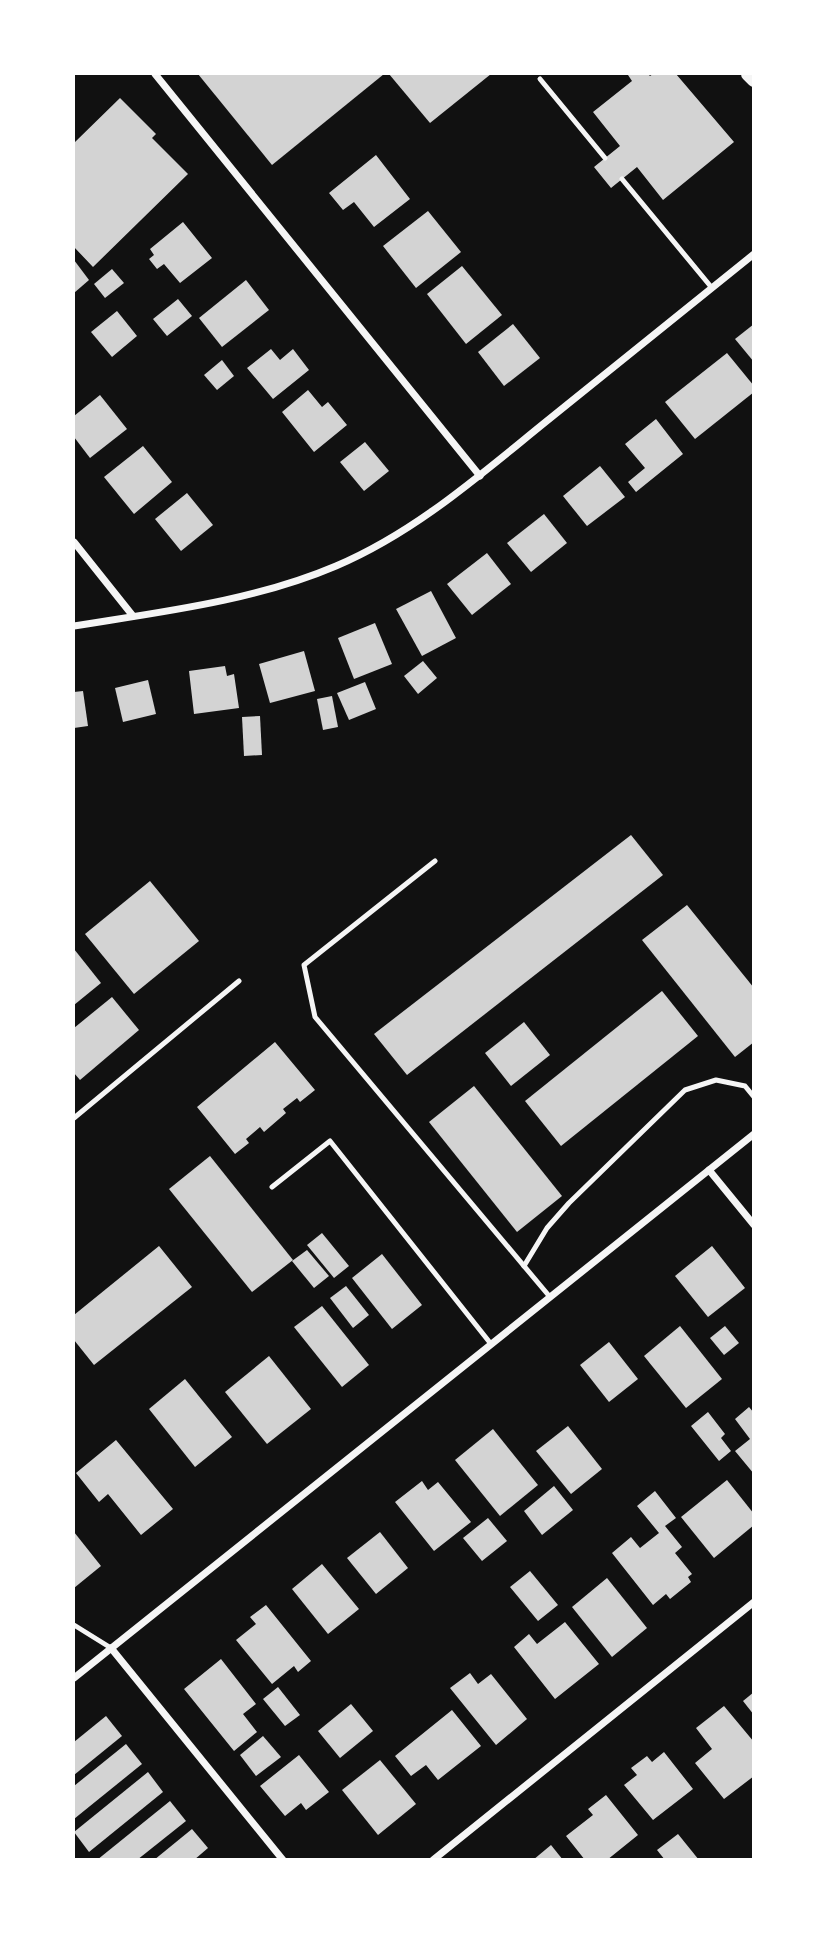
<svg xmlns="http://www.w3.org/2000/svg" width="827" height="1933" viewBox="0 0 827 1933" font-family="Helvetica,sans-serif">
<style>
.building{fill:#d3d3d3}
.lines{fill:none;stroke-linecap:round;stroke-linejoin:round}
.service{stroke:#f5f5f5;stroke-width:5}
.minor{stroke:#f5f5f5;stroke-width:7}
.secondary{stroke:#f5f5f5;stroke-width:14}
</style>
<rect width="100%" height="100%" fill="#111"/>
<g class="building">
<polygon points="198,74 384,74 272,165"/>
<polygon points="389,74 491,74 430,123"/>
<polygon points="631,74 648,74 650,76 653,74 676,74 734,142 663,200 637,167 611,188 594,167 620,146 593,112 632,81 628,75"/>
<polygon points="120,98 156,134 152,138 188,174 93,267 74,247 74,143"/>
<polygon points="376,155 410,199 374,227 354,202 343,210 329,193"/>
<polygon points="428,211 461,252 416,288 383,246"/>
<polygon points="183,222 212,258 180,283 164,264 157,269 149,259 154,255 150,249"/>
<polygon points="74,260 89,280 74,293"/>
<polygon points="462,266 502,315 466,344 427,294"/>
<polygon points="112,269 124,283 105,298 94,284"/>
<polygon points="246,280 269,310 222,347 199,318"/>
<polygon points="178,299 192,316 167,336 153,319"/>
<polygon points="117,311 137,336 112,357 91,332"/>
<polygon points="513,324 540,358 504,386 478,352"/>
<polygon points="754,324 754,362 735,339"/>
<polygon points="271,349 280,360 293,349 309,370 273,399 247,368"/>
<polygon points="727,353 754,386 754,392 695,439 665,402"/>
<polygon points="222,360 234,376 217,390 204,375"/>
<polygon points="308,390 322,407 328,402 347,425 314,452 282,412"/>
<polygon points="100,395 127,429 90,458 74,437 74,416"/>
<polygon points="656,419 683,454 636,492 628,482 645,468 625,444"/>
<polygon points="365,442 389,471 364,491 340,462"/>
<polygon points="143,446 172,482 134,514 104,477"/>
<polygon points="600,466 625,497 587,526 563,496"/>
<polygon points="187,493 213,525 181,551 155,519"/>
<polygon points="544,514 567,543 531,572 507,543"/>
<polygon points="487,553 511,584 472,615 447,584"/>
<polygon points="431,591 456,638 422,656 396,609"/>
<polygon points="375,623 392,664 354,679 338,638"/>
<polygon points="304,651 315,691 270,703 259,664"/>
<polygon points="423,661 437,678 418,694 404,676"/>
<polygon points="225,666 227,676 234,674 239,708 194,714 189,671"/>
<polygon points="148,680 156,714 123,722 115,688"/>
<polygon points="365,682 376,709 349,720 337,693"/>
<polygon points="83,691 88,726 74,728 74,692"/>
<polygon points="332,696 338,727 323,730 317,699"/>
<polygon points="260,716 262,755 244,756 242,717"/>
<polygon points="631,835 663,875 407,1075 374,1034"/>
<polygon points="150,881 199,941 134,994 85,934"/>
<polygon points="687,905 754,988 754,1042 735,1057 642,940"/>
<polygon points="74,949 101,983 74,1005"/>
<polygon points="662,991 698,1036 561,1146 525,1101"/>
<polygon points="112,997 139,1030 80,1080 74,1073 74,1028"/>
<polygon points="524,1022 550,1055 511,1086 485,1053"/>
<polygon points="275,1042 315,1090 300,1102 297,1098 283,1109 286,1113 264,1132 260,1127 246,1139 249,1143 235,1154 197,1107"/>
<polygon points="474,1086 562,1196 517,1232 429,1122"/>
<polygon points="210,1156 293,1260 252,1292 169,1189"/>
<polygon points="322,1233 349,1266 334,1278 307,1245"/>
<polygon points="159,1246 192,1287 94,1365 74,1340 74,1315"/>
<polygon points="712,1246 745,1288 708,1317 675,1276"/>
<polygon points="307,1250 329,1276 314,1288 292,1261"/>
<polygon points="382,1254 422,1305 392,1329 352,1278"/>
<polygon points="346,1286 369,1315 353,1328 330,1298"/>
<polygon points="322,1306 369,1365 342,1387 294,1327"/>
<polygon points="680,1326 722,1379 686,1408 644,1356"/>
<polygon points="725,1326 739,1343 724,1355 710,1338"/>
<polygon points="609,1342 638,1379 609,1402 580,1365"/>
<polygon points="269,1356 311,1409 267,1444 225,1392"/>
<polygon points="185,1379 232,1437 195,1467 149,1409"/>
<polygon points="749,1407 754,1413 754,1474 735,1451 750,1439 735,1419"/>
<polygon points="708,1412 725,1434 721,1438 731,1451 719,1461 691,1426"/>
<polygon points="568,1426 602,1469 571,1494 536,1451"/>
<polygon points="493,1429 538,1485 500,1516 455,1460"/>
<polygon points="116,1440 173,1509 141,1535 108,1494 99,1502 76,1473"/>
<polygon points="727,1480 754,1514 754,1525 714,1558 681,1517"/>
<polygon points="422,1481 428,1490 438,1482 471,1522 434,1551 395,1502"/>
<polygon points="554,1486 573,1510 542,1535 524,1511"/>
<polygon points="655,1491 676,1518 665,1526 682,1547 675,1553 692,1574 688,1577 691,1582 670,1599 666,1594 653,1605 612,1553 631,1537 640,1548 659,1533 637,1506"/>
<polygon points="488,1518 507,1541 482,1561 463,1538"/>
<polygon points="74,1532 101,1566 74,1588"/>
<polygon points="380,1532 408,1568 376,1594 347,1558"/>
<polygon points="322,1564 359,1609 328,1634 292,1589"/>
<polygon points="530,1571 558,1605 538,1621 510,1587"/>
<polygon points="607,1578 647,1628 612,1657 572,1607"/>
<polygon points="266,1605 311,1661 298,1672 294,1666 272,1684 236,1640 256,1624 250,1617"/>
<polygon points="565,1622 599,1664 555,1699 514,1647 529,1634 537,1644"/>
<polygon points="221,1659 256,1704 243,1714 257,1732 234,1751 184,1689"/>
<polygon points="470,1673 478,1684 491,1674 527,1719 496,1745 450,1688"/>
<polygon points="278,1687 300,1715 285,1726 263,1699"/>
<polygon points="754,1692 754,1715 743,1701"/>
<polygon points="351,1704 373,1731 340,1758 318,1731"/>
<polygon points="724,1706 754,1742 754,1776 724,1799 695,1763 712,1749 696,1728"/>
<polygon points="452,1710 481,1746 438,1780 426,1765 411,1776 395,1756"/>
<polygon points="106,1716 122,1736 74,1775 74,1742"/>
<polygon points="263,1736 281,1757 256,1776 240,1755"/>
<polygon points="126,1744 142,1764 74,1819 74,1786"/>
<polygon points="664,1752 693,1789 653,1820 624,1785 637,1775 631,1768 647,1756 652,1762"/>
<polygon points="299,1755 329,1792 306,1810 301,1803 285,1816 260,1786"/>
<polygon points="380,1760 416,1804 378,1835 342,1790"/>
<polygon points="148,1772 163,1792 89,1852 74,1832"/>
<polygon points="606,1795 638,1835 607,1860 585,1860 566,1836 593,1815 588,1809"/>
<polygon points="170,1801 186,1821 137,1860 97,1860"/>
<polygon points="192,1829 208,1848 194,1860 154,1860"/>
<polygon points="678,1834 699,1860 665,1860 657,1850"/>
<polygon points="551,1845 563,1860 533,1860"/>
</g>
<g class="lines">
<g class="service">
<polyline points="540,79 605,158"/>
<polyline points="622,179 712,288"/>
<polyline points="435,861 304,965 315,1017 550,1297"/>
<polyline points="74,1118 239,981"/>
<polyline points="272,1187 330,1141 491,1344"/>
<polyline points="524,1266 547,1228 569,1203 685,1090 716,1080 745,1086 754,1097"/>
<polyline points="74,1625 111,1648"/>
</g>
<g class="minor">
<polyline points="155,74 480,476"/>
<polyline points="74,542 133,616"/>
<path d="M74 626C161 612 254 601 336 566 416 532 481 474 548 420 617 365 685 309 754 254"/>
<polyline points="709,1170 754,1225"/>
<polyline points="111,1648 283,1860"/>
<polyline points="74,1678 754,1134"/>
<polyline points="433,1860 754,1602"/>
</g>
<polyline class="secondary" points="748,74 754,80"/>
</g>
<rect width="827" height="1933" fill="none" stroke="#ffffff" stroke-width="150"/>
</svg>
